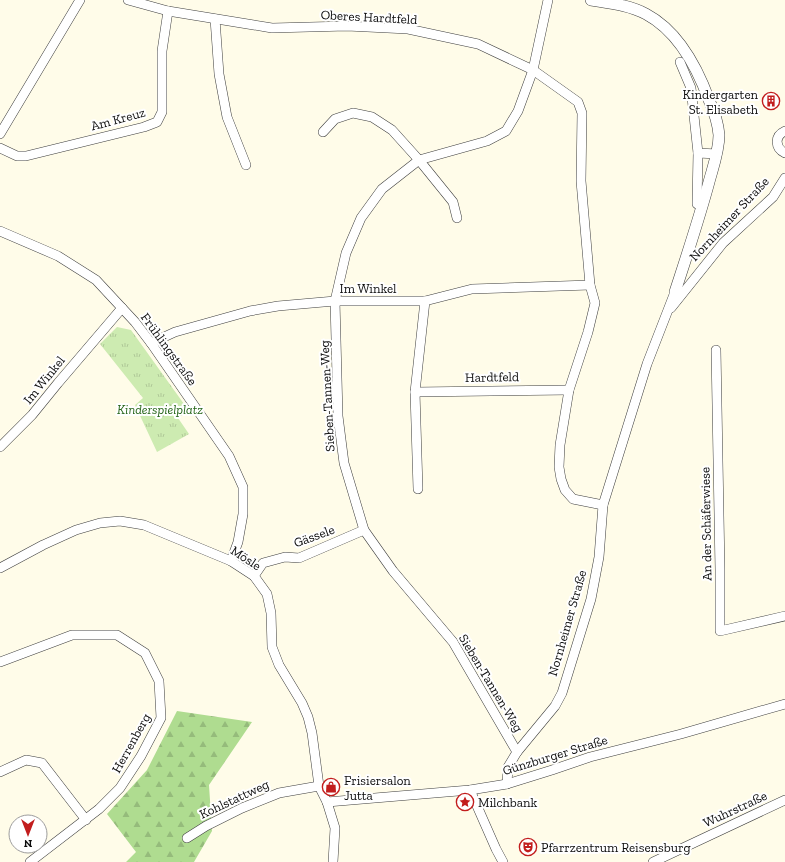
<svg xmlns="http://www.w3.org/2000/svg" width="785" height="862" viewBox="0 0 785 862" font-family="'Zilla Slab',serif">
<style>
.grass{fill:url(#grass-tufts)}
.forest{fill:url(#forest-firs)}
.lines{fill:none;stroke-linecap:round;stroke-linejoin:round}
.minor-casing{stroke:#3e3e3e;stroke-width:10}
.tertiary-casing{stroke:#3e3e3e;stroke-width:12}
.minor{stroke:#fff;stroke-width:9}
.tertiary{stroke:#fff;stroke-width:11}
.labels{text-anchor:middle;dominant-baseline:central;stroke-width:4;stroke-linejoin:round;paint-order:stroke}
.street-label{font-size:13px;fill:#0b0b0b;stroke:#fff}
.poi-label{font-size:13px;fill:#0b0b0b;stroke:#fff;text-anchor:start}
.park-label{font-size:13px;font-style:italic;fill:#256519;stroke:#fff}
</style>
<defs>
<pattern id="grass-tufts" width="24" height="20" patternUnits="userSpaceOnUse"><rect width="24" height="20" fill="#cdebb1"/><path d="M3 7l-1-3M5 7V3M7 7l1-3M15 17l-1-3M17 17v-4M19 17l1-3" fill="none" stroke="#afc897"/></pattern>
<pattern id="forest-firs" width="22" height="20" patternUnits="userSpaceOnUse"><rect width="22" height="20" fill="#afdc90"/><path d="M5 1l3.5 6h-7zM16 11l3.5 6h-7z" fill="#95bb7b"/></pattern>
</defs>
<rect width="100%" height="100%" fill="#fffce9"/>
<polygon class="grass" points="117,327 131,330 189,411 178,418 189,434 157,452 135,405 143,398 100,344"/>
<polygon class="forest" points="177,711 252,722 209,785 212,831 194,862 126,862 136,852 107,814 147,770"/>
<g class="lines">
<defs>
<g id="minor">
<polyline points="128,0 168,11 272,28 347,26 408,29 478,44 533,70 578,102 582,113 581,181 590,285 595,303 588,332 569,390 560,445 559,467 561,479 565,490 573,499 603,505"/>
<polyline points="215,19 219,74 227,117 246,165"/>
<polyline points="680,62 691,88 698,153 697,204"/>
<path d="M785 131C774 136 775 148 785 153"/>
<polyline points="323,132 335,119 353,113 372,117 392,130 419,160 453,202 457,218"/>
<polyline points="0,134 80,0"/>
<polyline points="0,148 17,156 26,156 144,127 157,122 162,112 162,51 168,11"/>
<polyline points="698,153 717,154"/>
<polyline points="0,231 58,256 96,280 135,322 151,343 229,456 243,487 243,514 238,542 231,561"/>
<polyline points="671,308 723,243 773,197 785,178"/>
<polyline points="151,343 175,332 250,311 278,306 335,301 425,301 472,289 590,285"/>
<polyline points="716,350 720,570 720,631 785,616"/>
<polyline points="415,392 569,390"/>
<polyline points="0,447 32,415 58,383 122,308"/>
<polyline points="418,489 415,392 425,301"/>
<polyline points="0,568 43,545 76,530 100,523 120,521 144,525 231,561 254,576 267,594 271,613 272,647 279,665 302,703 308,717 312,733 319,786 327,802 335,828 333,862"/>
<polyline points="254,576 263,563 285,557 299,558 364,530"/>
<polyline points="0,662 72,635 117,635 145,653 159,681 161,718 141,756 120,788 99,809 30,862"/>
<polyline points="517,752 453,642 393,571 364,530 344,463 338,416 335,301 346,253 361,218 382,189 419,160 487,141 506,131 518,111 533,70 548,0"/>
<polyline points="0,772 26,760 42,763 86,820"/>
<polyline points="507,784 508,767 517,752 555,706 562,693 591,599 599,557 603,505 647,364 675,292"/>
<polyline points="470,790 496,849 503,862"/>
<polyline points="327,802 470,790 507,784 552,770 590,757 681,734 785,704"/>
<polyline points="187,838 206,826 242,808 279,793 319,786"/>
<polyline points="653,862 785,800"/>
</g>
<path id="tertiary" d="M591 0C609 3 629 5 646 14 678 31 697 67 709 100 714 111 718 123 719 135 719 151 713 167 709 182 699 219 687 255 675 292"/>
</defs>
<use href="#minor" class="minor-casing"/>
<use href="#tertiary" class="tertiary-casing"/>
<use href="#minor" class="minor"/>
<use href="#tertiary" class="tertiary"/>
</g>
<defs>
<symbol id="building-ring" viewBox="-11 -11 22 22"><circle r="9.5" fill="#fff" stroke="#c21d1d" stroke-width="1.5"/><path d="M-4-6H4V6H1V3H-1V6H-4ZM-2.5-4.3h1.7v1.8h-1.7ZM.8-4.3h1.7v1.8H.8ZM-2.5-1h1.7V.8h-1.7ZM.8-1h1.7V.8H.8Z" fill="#c21d1d"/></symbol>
<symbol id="shop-ring" viewBox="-11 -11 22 22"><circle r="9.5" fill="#fff" stroke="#c21d1d" stroke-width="1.5"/><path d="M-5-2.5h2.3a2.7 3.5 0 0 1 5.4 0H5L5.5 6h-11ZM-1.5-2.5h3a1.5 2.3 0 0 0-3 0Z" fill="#c21d1d"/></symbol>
<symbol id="sight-ring" viewBox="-11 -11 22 22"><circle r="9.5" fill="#fff" stroke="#c21d1d" stroke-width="1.5"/><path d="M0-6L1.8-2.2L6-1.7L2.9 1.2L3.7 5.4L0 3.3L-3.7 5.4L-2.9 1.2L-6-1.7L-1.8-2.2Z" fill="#c21d1d"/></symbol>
<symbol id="theatre-ring" viewBox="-11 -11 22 22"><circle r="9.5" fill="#fff" stroke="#c21d1d" stroke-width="1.5"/><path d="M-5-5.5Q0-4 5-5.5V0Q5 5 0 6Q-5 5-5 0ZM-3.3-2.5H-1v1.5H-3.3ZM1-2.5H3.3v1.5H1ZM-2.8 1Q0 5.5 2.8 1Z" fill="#c21d1d"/></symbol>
</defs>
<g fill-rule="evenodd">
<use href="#building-ring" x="761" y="91" width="20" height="20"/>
<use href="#shop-ring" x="321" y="777" width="20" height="20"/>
<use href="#sight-ring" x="455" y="792" width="20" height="20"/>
<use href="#theatre-ring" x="518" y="837" width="20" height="20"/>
</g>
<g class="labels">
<g class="street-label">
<text transform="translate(369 17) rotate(3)">Oberes Hardtfeld</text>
<text transform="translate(118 119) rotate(-15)">Am Kreuz</text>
<text transform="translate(729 219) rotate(-47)">Nornheimer Straße</text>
<text x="368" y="288">Im Winkel</text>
<text transform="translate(169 349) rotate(54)">Frühlingstraße</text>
<text transform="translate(492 377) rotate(-1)">Hardtfeld</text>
<text transform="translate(44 380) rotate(-51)">Im Winkel</text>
<text transform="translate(327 396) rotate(-93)">Sieben-Tannen-Weg</text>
<text transform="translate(706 524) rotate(-91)">An der Schäferwiese</text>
<text transform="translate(314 536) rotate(-20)">Gässele</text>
<text transform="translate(246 558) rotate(33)">Mösle</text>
<text transform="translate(567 623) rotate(-74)">Nornheimer Straße</text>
<text transform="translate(491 683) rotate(59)">Sieben-Tannen-Weg</text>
<text transform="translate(131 743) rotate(-61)">Herrenberg</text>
<text transform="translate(555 755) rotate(-17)">Günzburger Straße</text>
<text transform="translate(234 799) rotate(-25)">Kohlstattweg</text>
<text transform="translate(735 809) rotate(-25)">Wuhrstraße</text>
</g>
<g class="poi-label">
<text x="758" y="94" text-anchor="end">Kindergarten<tspan x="758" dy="15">St. Elisabeth</tspan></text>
<text x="344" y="780">Frisiersalon<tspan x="344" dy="15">Jutta</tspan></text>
<text x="478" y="802">Milchbank</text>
<text x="541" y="847">Pfarrzentrum Reisensburg</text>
</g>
<g class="park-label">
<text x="160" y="409">Kinderspielplatz</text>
</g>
</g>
<g transform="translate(28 834) rotate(180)"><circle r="19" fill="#ffffff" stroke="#9d9d9d"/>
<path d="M0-3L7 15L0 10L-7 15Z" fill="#c21d1d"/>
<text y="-6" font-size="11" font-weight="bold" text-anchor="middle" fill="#0b0b0b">N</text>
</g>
</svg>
